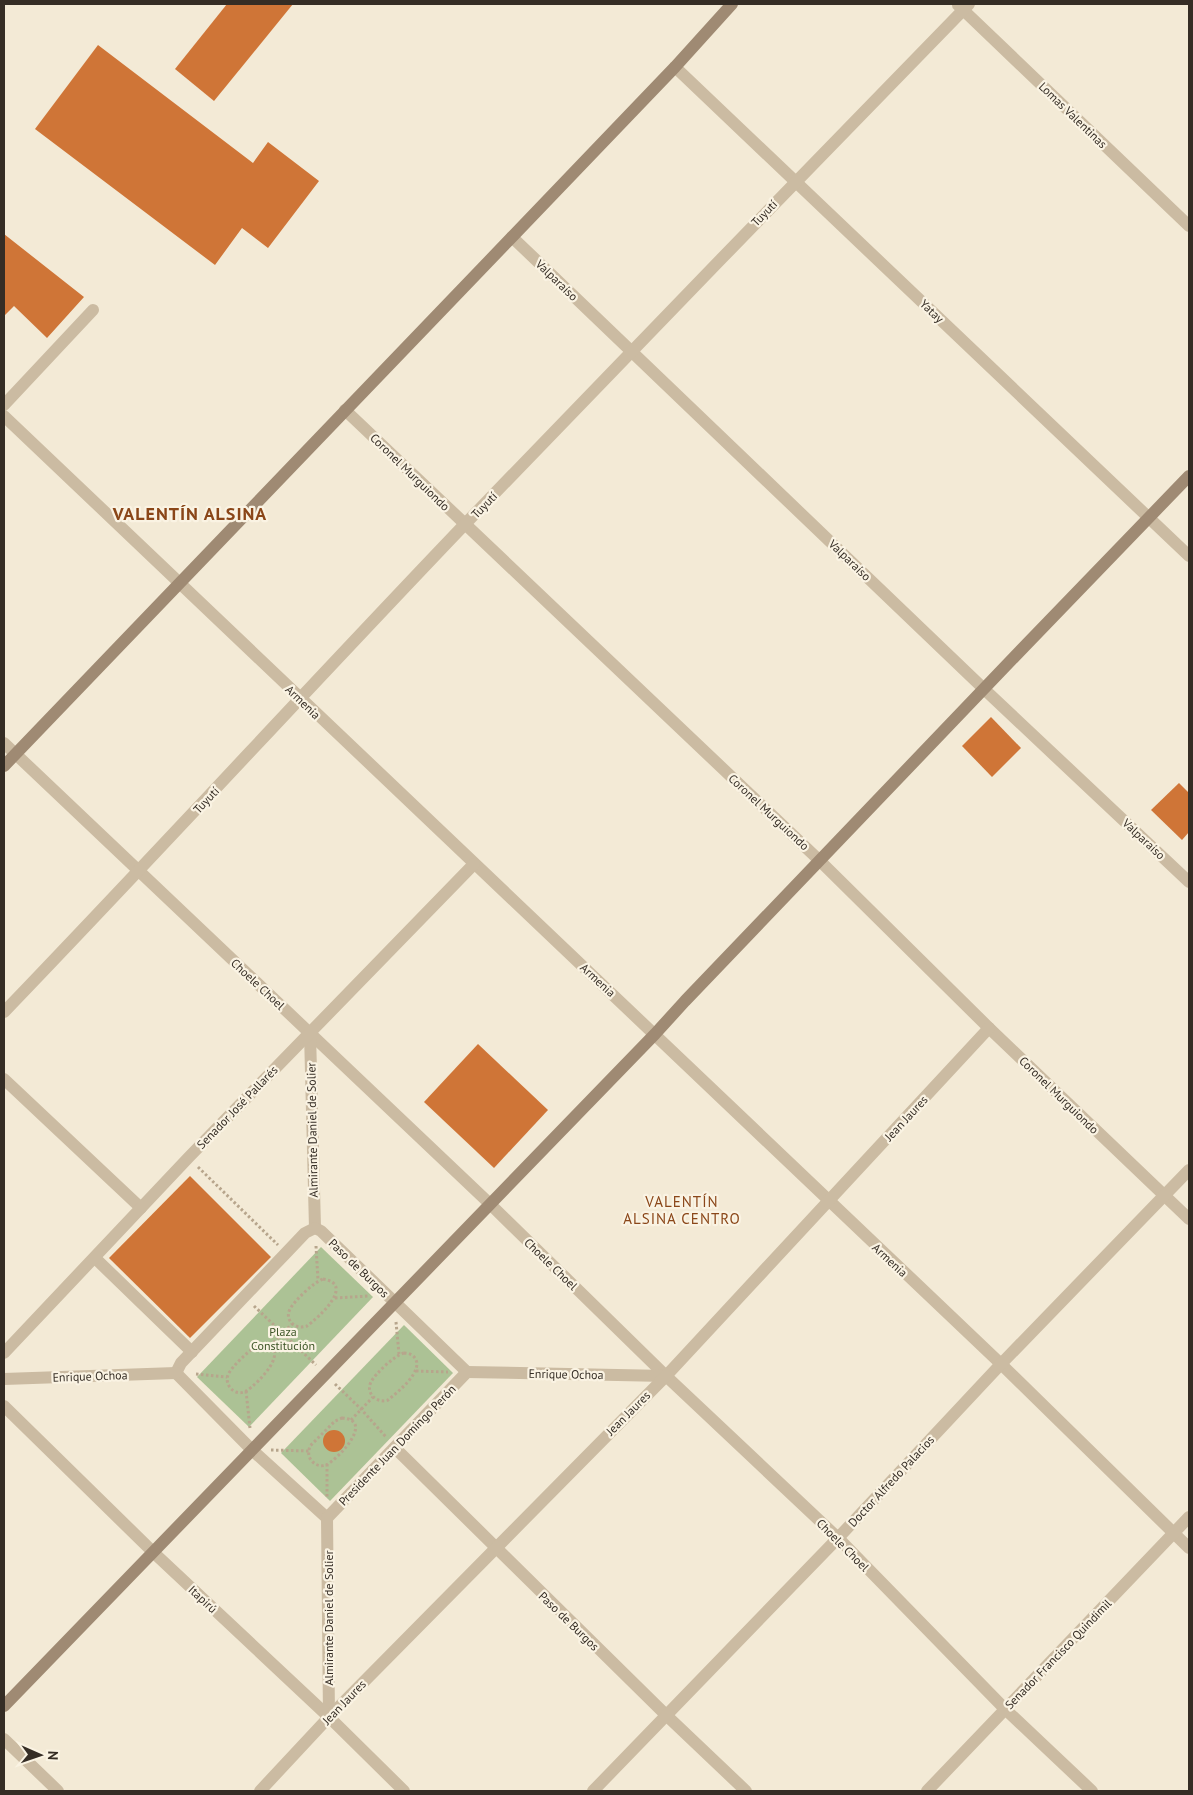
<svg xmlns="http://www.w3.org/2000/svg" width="1193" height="1795" viewBox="0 0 1193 1795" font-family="'PT Sans',sans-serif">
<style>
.green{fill:#acc295}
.building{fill:#cf7537}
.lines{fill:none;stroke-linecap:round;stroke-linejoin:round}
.path{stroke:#b7a58c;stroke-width:3;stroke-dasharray:2.5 2.5;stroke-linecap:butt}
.street{stroke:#cbbba2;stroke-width:12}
.secondary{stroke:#9f8a73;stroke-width:12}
.labels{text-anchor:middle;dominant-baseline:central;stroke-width:4.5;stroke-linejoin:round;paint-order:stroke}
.street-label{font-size:12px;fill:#352d25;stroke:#faf3e3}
.park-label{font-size:12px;fill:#3d5527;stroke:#faf3e3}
.quarter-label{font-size:15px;letter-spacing:1px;fill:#8a4618;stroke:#faf3e3}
.district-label{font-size:18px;font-weight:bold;letter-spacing:1px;fill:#8a4618;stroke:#faf3e3}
</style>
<rect width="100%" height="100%" fill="#f3ead6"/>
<g class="green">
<polygon points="321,1247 373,1297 249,1427 197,1377"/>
<polygon points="404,1325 453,1373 330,1501 281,1453"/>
</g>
<g class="building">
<polygon points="227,4 293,4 214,101 175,69"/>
<polygon points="98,45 253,163 268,142 319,181 268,248 242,228 215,265 35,129"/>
<polygon points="4,234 84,297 47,338 14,306 4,316"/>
<polygon points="991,717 1021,748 992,777 962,746"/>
<polygon points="1179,783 1189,793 1189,832 1182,840 1151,810"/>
<polygon points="478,1044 548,1110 494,1168 424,1102"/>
<polygon points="190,1176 271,1257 190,1338 109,1258"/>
<circle cx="334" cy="1441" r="11"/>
</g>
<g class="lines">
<g class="path">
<polyline points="198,1167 278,1245"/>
<polyline points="316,1246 318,1280"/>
<path d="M323 1279C356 1284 318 1318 307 1326 296 1330 284 1321 290 1309 295 1300 314 1282 323 1279Z"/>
<polyline points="335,1298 369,1296"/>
<polyline points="254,1306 316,1365"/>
<polyline points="396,1322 399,1354"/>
<path d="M261 1344C294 1347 258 1384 246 1391 236 1397 224 1386 228 1375 231 1367 253 1346 261 1344Z"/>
<polyline points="270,1346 292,1324"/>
<path d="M404 1353C408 1353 412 1354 415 1358 424 1371 398 1392 388 1400 378 1404 365 1394 371 1382 375 1374 395 1355 404 1353Z"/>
<polyline points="416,1371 448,1372"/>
<polyline points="196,1374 227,1377"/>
<polyline points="335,1384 361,1409 386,1437"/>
<polyline points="246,1391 250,1428"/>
<path d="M342 1418C376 1420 337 1460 326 1465 321 1467 315 1465 312 1461 308 1457 308 1452 310 1446L335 1421Z"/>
<polyline points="351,1420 373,1397"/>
<polyline points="271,1450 309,1451"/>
<polyline points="327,1464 327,1499"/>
</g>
<g class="street">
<polyline points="958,5 1189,226"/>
<polyline points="675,67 1189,556"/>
<polyline points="512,237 984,689 1189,882"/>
<polyline points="4,405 93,310"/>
<polyline points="345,410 819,860 989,1028 1189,1219"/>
<polyline points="4,416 1001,1364 1189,1548"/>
<polyline points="4,743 489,1203 666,1376 838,1538 1005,1709 1092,1791"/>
<path d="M4 1012C159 851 311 685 466 523 633 349 801 177 969 4"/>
<polyline points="310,1033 315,1228"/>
<polyline points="4,1079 141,1208"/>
<polyline points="315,1228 321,1231 467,1372"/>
<polyline points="95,1258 192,1352"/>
<polyline points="4,1353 189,1157 474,864"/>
<polyline points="467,1372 666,1376"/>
<polyline points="176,1373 251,1449 327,1518"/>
<polyline points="176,1373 181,1363 286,1253 305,1233 315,1228"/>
<polyline points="4,1379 176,1373"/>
<polyline points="4,1406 153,1552 329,1717 404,1791"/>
<polyline points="395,1448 666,1715 746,1791"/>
<polyline points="327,1518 467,1372"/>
<polyline points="327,1518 329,1717"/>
<polyline points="4,1739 58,1791"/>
<polyline points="260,1791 329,1717 666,1376 989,1028"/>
<polyline points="593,1791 838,1538 1001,1364 1189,1170"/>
<polyline points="927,1791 1189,1517"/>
</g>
<g class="secondary">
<polyline points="4,766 512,237 675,67 732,4"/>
<polyline points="4,1706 655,1034 685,1001 1022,649 1189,476"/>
</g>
</g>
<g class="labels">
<g class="street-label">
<text transform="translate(1073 115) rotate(44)">Lomas Valentinas</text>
<text transform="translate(764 213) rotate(-46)">Tuyutí</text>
<text transform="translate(557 280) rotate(44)">Valparaíso</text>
<text transform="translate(932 311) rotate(44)">Yatay</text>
<text transform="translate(410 472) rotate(44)">Coronel Murguiondo</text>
<text transform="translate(484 505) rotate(-46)">Tuyutí</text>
<text transform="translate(850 560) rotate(44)">Valparaíso</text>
<text transform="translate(303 702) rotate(44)">Armenia</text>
<text transform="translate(206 800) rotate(-47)">Tuyutí</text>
<text transform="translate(769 812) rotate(43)">Coronel Murguiondo</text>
<text transform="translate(1144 839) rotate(43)">Valparaíso</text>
<text transform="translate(598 980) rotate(43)">Armenia</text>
<text transform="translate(258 984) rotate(43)">Choele Choel</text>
<text transform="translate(1059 1095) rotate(44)">Coronel Murguiondo</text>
<text transform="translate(237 1107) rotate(-46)">Senador José Pallarés</text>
<text transform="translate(906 1118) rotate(-47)">Jean Jaures</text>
<text transform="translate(312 1130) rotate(-91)">Almirante Daniel de Solier</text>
<text transform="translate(890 1260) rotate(43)">Armenia</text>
<text transform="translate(551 1264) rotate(44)">Choele Choel</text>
<text transform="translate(359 1268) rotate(44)">Paso de Burgos</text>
<text transform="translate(566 1374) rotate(1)">Enrique Ochoa</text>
<text transform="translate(90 1376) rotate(-2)">Enrique Ochoa</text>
<text transform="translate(628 1413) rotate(-45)">Jean Jaures</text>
<text transform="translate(397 1445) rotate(-46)">Presidente Juan Domingo Perón</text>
<text transform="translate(891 1481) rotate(-47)">Doctor Alfredo Palacios</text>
<text transform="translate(843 1545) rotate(45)">Choele Choel</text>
<text transform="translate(203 1599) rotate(43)">Itapirú</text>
<text transform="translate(328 1618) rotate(-90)">Almirante Daniel de Solier</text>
<text transform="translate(569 1621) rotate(44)">Paso de Burgos</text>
<text transform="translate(1058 1654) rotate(-46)">Senador Francisco Quindimil</text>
<text transform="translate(344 1702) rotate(-46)">Jean Jaures</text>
</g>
<g class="park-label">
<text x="283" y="1331">Plaza<tspan x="283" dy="14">Constitución</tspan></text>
</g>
<g class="quarter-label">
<text x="682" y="1201">VALENTÍN<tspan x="682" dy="17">ALSINA CENTRO</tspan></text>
</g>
<g class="district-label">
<text x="190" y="513">VALENTÍN ALSINA</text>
</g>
</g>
<rect width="1193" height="1795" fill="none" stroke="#352d25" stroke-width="10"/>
<g transform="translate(40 1755) rotate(92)" stroke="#faf3e3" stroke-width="4" paint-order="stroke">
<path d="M0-4L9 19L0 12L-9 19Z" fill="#352d25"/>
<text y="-8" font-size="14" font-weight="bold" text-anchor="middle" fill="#352d25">N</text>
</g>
</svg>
